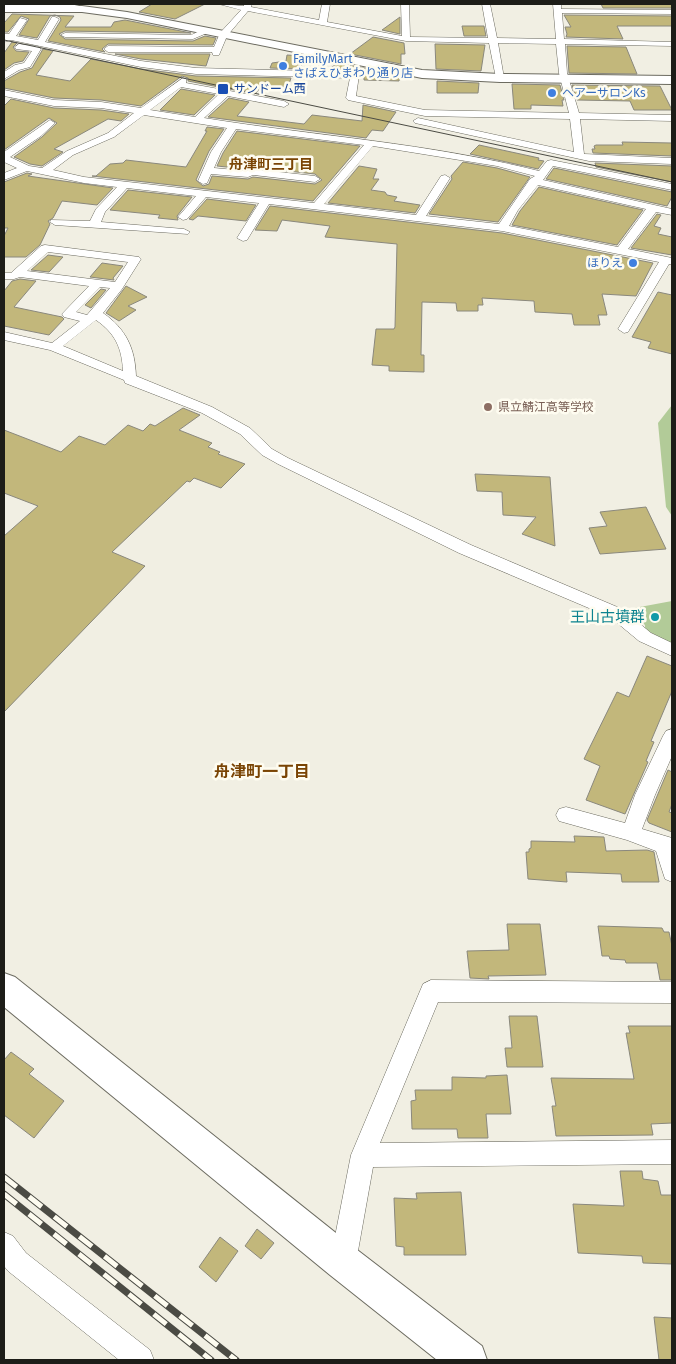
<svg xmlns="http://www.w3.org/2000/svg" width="676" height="1364" viewBox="0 0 676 1364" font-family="'Fira Sans','Noto Sans JP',sans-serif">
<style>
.green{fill:#b2cb98}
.building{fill:#c2b77b;stroke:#8a887d}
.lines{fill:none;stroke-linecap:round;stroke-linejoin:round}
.street-casing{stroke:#6c6b60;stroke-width:1}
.secondary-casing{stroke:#6c6b60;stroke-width:2}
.street{fill:#fff;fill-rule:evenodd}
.secondary{fill:#fff;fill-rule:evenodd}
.tram{stroke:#4b4b44;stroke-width:1}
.rail-casing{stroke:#4b4b44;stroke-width:7}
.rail{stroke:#fefcf0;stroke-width:5;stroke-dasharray:16;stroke-linecap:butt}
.shop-dot{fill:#3f7fe0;stroke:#fefcf0;stroke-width:2}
.transit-dot{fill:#1a4fb4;stroke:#fefcf0;stroke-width:2}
.education-dot{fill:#8d6e63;stroke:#fefcf0;stroke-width:2}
.culture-dot{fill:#0f9aa8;stroke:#fefcf0;stroke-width:2}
.labels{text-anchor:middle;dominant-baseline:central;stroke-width:5;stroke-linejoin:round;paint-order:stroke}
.far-shop-label{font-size:12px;fill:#366cbe;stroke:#fefcf0;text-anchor:start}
.far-transit-label{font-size:12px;fill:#164399;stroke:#fefcf0;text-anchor:start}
.far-education-label{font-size:12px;fill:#785e54;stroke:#fefcf0;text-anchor:start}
.far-neighbourhood-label{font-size:14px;font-weight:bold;fill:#7a4404;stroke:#fefcf0}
.culture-label{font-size:15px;fill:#0d838f;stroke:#fefcf0;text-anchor:end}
.neighbourhood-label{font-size:16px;font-weight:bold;fill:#7a4404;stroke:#fefcf0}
</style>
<rect width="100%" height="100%" fill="#f1efe3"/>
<g class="green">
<polygon points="672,405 672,516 666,507 658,423"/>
<polygon points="672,601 672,644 645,632 645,625 629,609"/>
</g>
<g class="building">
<polygon points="152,4 205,4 175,19 139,12"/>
<polygon points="601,4 672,4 672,8 603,8"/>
<polygon points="12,14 74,16 65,27 111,27 114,22 125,20 191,33 65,31 59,34 65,39 193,41 205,36 216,38 213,45 108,44 102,49 105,52 48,41 61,20 60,17 55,15 50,16 37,38 19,35 29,19 21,16 8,32 4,32 4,23"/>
<polygon points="564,15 672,16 672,26 617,26 623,39 566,37 567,34 565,27 571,27"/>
<polygon points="400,17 400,34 382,30"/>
<polygon points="462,26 484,26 486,36 464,36"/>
<polygon points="373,37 404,43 405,54 401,54 401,64 350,54"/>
<polygon points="12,42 17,43 13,47 16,51 29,52 23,61 14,63 4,70 4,53"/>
<polygon points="435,44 485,45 481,71 436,69"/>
<polygon points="567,46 626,47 637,74 569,73"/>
<polygon points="43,49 53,51 36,75 70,81 91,59 141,69 196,76 291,78 288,87 265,86 266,81 255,94 188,81 188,78 182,76 141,106 101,100 54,98 4,88 4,81 20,72 32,68"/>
<polygon points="115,54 210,54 206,66 141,59"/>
<polygon points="287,55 302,56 301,69 270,68 272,63 286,61"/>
<polygon points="338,63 400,75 399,81 364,80 364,73 355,70 329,69"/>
<polygon points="437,81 479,83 478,93 437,93"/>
<polygon points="512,84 560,85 564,100 562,100 563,106 531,105 531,109 514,109"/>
<polygon points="572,85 660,86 672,110 634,110 630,101 577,100"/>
<polygon points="181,89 215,95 194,115 160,110"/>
<polygon points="229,98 249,102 237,116 304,124 312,115 362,121 363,105 396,112 383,131 372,130 366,138 208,117"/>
<polygon points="11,99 54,108 101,110 129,114 121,121 108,119 54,149 63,152 42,166 30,164 14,157 42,137 57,123 49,118 4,150 4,106"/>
<polygon points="207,127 224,129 209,151 196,180 203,186 209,184 212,176 248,179 253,177 315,184 322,180 315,174 251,167 246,169 217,166 223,153 237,131 360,146 313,201 92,176 96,176 110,164 123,163 126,160 186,167 207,131 205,131"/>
<polygon points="622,142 672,143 672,156 593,153 592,149 595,149 594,146 596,145 623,145"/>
<polygon points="479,145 539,158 538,160 544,161 538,169 470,154"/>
<polygon points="463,162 497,168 530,177 498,222 429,214 452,179 451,176"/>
<polygon points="595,163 672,166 672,182 596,167"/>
<polygon points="359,166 377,169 373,179 379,179 371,190 385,192 387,195 397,197 394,201 420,205 415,213 328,203"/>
<polygon points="554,168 672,192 672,197 667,206 546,179"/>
<polygon points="27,173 32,174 28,176 113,188 97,205 62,201 53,218 48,221 50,224 40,245 26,257 4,257 4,236 8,228 4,228 4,182"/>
<polygon points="539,187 643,210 617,245 512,225 520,211"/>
<polygon points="128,190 192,197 177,216 178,220 158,218 160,215 110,210"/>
<polygon points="207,199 256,205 246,221 198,216 193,220 189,219"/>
<polygon points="270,206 502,233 653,263 636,296 602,294 607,315 598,315 600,325 574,325 572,314 535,312 534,301 482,298 483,305 478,305 478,311 457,311 456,303 422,302 421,355 424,355 424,372 389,371 389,366 372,365 376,329 394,329 395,327 397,244 325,237 330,226 282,220 277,231 255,230"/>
<polygon points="657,214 661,215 654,226 661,228 658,234 672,237 672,255 631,248"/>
<polygon points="48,255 63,257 49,272 31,270"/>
<polygon points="102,263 123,266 113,278 114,280 90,277"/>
<polygon points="20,279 36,281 14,307 62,317 64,319 49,335 4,326 4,291 12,281"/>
<polygon points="126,286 147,297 128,306 136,310 119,321 106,313"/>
<polygon points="101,289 106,290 91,308 85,305"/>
<polygon points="658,292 672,295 672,354 648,348 651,342 632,337"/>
<polygon points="183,408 200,415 179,430 212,443 208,447 220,452 218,454 245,464 221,488 194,478 190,482 187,481 112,552 145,566 4,712 4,536 38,506 4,493 4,430 61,452 79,436 105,445 128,425 143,431 150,424 155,426"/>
<polygon points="475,474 550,477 555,546 522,534 536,517 503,515 502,492 477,491"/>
<polygon points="646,507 666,549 600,554 589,528 607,526 600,512"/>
<polygon points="647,656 672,666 672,691 651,741 654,742 646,761 648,762 625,814 586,800 600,766 584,759 617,692 629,697"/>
<polygon points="668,770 672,772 672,804 669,812 672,813 672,832 649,823 647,820"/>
<polygon points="574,836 604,837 606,851 647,850 654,852 659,882 622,882 621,874 566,872 567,882 528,879 526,852 529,852 529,849 531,848 531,841 575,842"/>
<polygon points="507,924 540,924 546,975 488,976 489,979 470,978 467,951 509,950"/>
<polygon points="598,926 662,928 664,932 669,932 672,946 672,980 660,980 657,963 626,963 625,960 610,959 609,956 602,956"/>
<polygon points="509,1016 537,1016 543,1067 507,1067 505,1048 512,1048"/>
<polygon points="628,1026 672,1026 672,1123 651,1124 653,1135 556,1136 552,1106 556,1106 551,1078 634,1079 626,1033 630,1033"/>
<polygon points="11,1052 34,1069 29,1074 64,1101 34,1138 4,1115 4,1060"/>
<polygon points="507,1075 511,1114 486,1114 488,1138 458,1138 457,1129 412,1129 411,1101 416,1100 415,1090 452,1090 452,1077 486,1078 486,1076"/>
<polygon points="620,1171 642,1171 643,1179 658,1181 661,1195 672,1195 672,1264 643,1263 642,1256 578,1253 573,1204 624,1206"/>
<polygon points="461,1192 466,1255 404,1255 404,1247 396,1246 394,1198 417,1199 416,1193"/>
<polygon points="257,1229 274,1243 261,1259 245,1246"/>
<polygon points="220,1237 238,1251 216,1282 199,1267"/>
<polygon points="654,1317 672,1318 672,1360 659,1360"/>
</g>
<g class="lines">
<defs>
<g id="street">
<path d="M4 4C21 4 74 0 86 9L82 11 55 8 4 7Z"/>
<polygon points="219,4 244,6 244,4 252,4 251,7 319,20 322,4 330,4 327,22 402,36 401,4 409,4 410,37 488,38 482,4 490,4 497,38 556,39 553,4 561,4 561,9 672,10 672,14 562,13 564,39 672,42 672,46 565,44 567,73 579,113 672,115 672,121 580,119 584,154 672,158 672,164 589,161 415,123 413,121 418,118 574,152 570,119 425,116 348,100 346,98 350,78 196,74 141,67 11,40 4,42 4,34 9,34 20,18 27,20 16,36 38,40 52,17 55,17 59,19 45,42 141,61 196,68 355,72 359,75 356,96 425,110 569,113 559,73 556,44 498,43 504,78 500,81 496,78 489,43 406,41 248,11 227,36 219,55 213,55 212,52 108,52 104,49 108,46 214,47 220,33 241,10"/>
<polygon points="204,29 207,29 207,33 193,39 65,37 61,35 65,33 191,35"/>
<polygon points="19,44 37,46 41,49 30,67 19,70 4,79 4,72 15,65 24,63 32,51 16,49 15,47"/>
<path d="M183 78 186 79V83L284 101 289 104 284 107 228 96 204 118C316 136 429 143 539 171L547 161 551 160 672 184V190L553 166 543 180 672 209V215L656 212 628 249 672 258V264H669L628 332 624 333 618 329 659 262 502 231 269 204 247 240 243 241 237 238 259 203 206 197 187 219 183 220 178 217 196 196 127 188 105 212 101 222 184 229 190 232 188 234 55 225 50 222 51 220 90 221 96 209 117 187 84 183 27 171 4 180V173L17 168 4 162V152L50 120 55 123 41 136 10 157 29 166 42 168 67 151 108 133 134 113 101 108 54 106 4 96V90L54 100 101 102 141 108ZM181 87 219 94 195 117 150 110ZM144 115 227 128 211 152 198 181 203 184 207 183 211 174 248 177 253 175 315 182 320 179 315 176 251 169 246 171 214 168 221 152 236 129 364 145 314 203 84 177 53 170 73 155 114 137ZM373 146 497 166 535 176 530 179 499 224 426 216 450 178 445 175 441 176 416 215 324 204ZM538 185 646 209 618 247 509 226 518 210Z"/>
<path d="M45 245 139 257 141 259 122 289 103 313C126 329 135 348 136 376L212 407 250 428 272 449 288 458 471 545 622 609 651 633 672 643V656L639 641 610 617 459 553 278 464 262 455 240 434 202 413 125 383 124 380 50 350 4 340V332L52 343 80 321 64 317 62 314 89 286 20 277 14 279H4V273H11L41 246ZM48 252 128 262 115 282 27 271ZM100 287 110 288 87 315 76 312ZM96 320C115 333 122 348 123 371L63 346Z"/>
<polygon points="672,729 672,756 655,795 642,829 672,838 672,882 665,879 656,851 627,840 559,821 556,815 559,809 566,807 625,823 635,795 663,736 666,731"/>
<polygon points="431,980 672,982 672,1003 438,1002 380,1143 672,1140 672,1164 373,1167 356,1262 352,1271 343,1275 334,1271 330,1262 351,1155 423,984"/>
<polygon points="4,1232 13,1236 26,1253 150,1350 154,1360 119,1360 8,1271 4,1266"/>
</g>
<g id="secondary">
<polygon points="4,6 82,6 127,12 422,70 500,74 672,76 672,84 500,82 422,78 127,18 82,12 4,12"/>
<polygon points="4,973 15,977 356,1249 482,1346 487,1360 437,1360 330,1275 4,1007"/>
</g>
</defs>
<use href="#street" class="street-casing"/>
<use href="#secondary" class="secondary-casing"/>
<use href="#street" class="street"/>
<use href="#secondary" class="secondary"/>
<polyline class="tram" points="4,40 672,182"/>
<defs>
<g id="rail">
<polyline points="4,1177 236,1360"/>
<polyline points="4,1194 211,1360"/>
</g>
</defs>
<use href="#rail" class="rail-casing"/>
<use href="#rail" class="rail"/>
</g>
<g class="shop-dot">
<circle cx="283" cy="66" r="5"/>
<circle cx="552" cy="93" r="5"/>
<circle cx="633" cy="263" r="5"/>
</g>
<rect class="transit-dot" x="217" y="83" width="12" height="12" rx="2.5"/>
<circle class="education-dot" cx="488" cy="407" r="5"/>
<circle class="culture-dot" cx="655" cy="617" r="5"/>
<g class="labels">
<g class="far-shop-label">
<text x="293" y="59">FamilyMart<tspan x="293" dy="14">さばえひまわり通り店</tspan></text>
<text x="562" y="93">ヘアーサロンKs</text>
<text x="623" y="263" text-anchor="end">ほりえ</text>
</g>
<g class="far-transit-label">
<text x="234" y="89">サンドーム西</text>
</g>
<g class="far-education-label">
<text x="498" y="407">県立鯖江高等学校</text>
</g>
<g class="far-neighbourhood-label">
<text x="271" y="164">舟津町三丁目</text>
</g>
<g class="culture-label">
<text x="645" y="617">王山古墳群</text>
</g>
<g class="neighbourhood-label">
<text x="262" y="771">舟津町一丁目</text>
</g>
</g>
<rect width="676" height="1364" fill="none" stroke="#1d1d18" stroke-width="10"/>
</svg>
